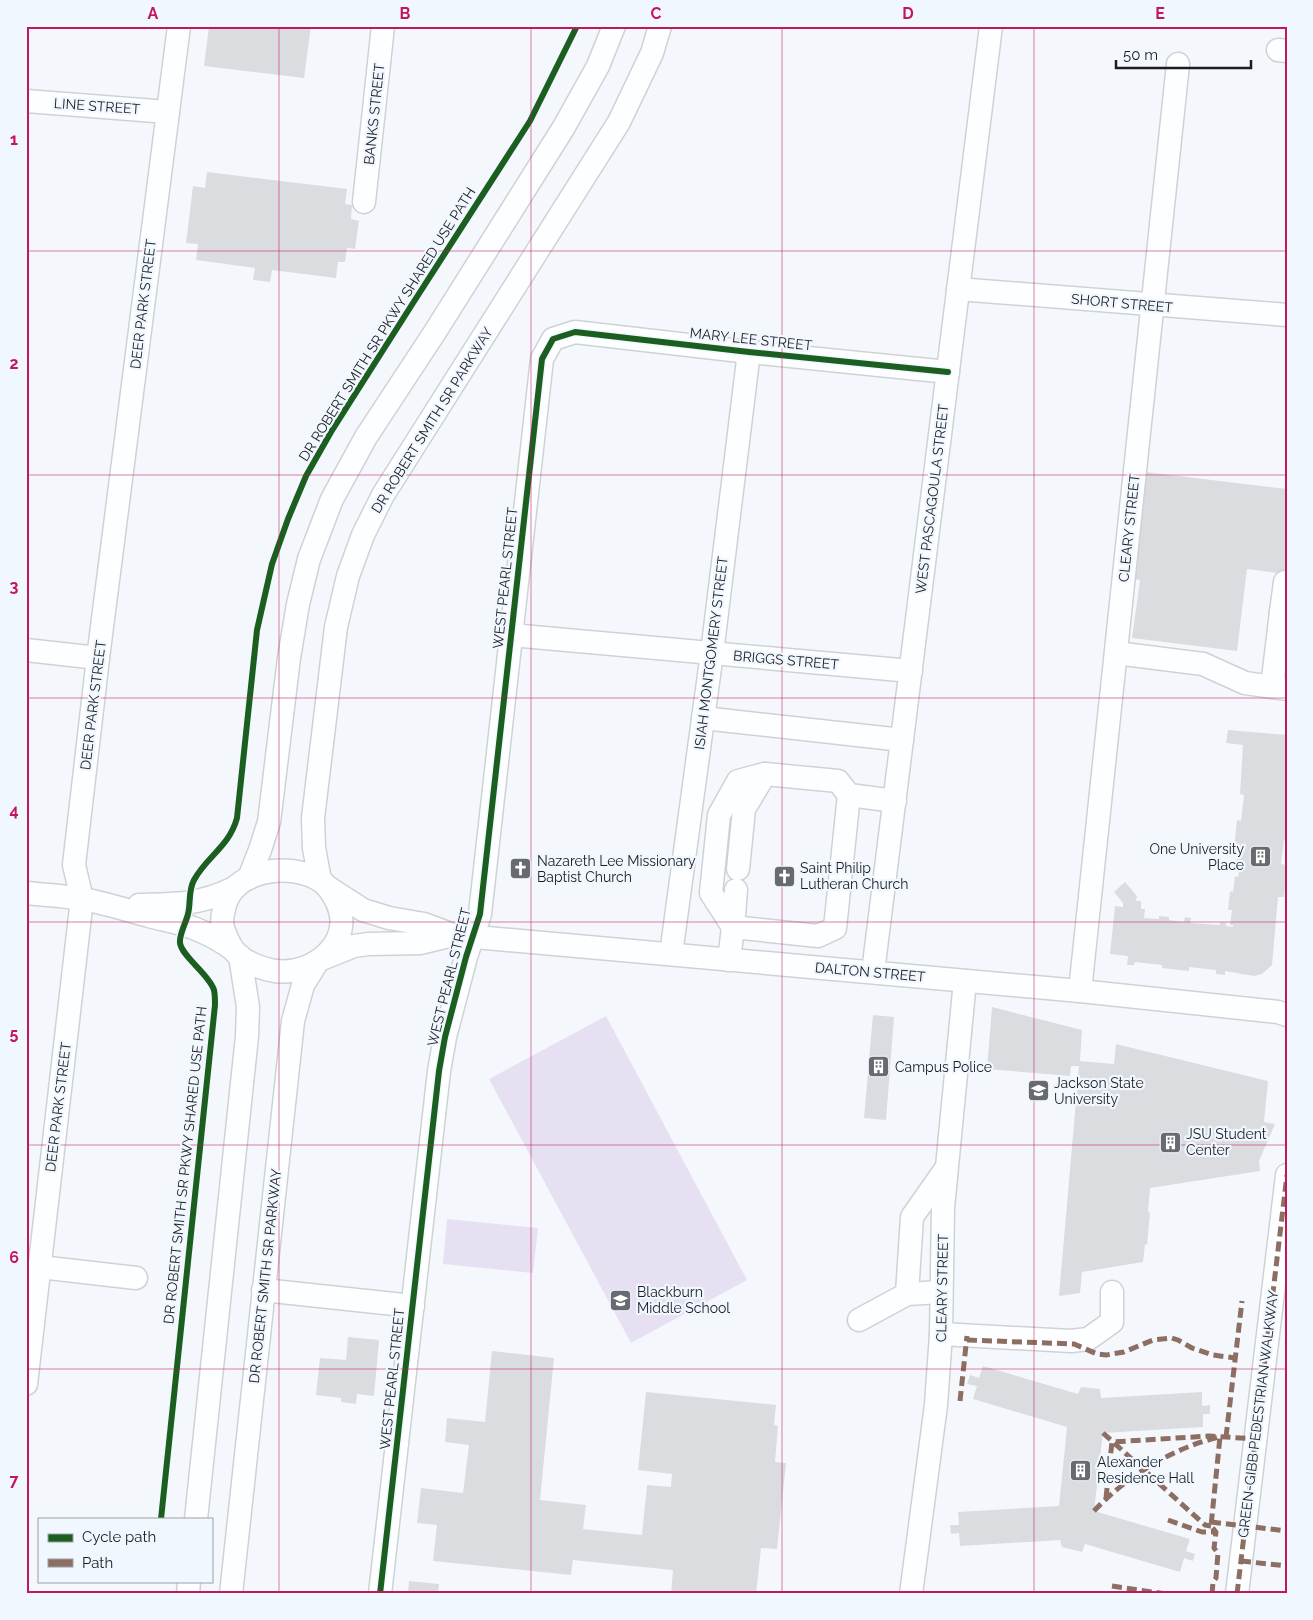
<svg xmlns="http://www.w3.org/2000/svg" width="1313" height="1620" viewBox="0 0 1313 1620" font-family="Raleway,sans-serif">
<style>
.green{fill:#e7e0f2}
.building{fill:#dbdce0}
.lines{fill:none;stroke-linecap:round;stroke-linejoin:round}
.minor-casing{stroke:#cfd2d5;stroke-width:25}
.minor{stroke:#fdfeff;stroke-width:22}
.quiet{stroke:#8d6e63;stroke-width:5;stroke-dasharray:10 5;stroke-linecap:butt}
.cycleway-casing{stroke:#f1f7ff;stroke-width:9}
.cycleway{stroke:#1b5e20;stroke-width:6}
.grid{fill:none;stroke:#c2185b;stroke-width:1;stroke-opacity:0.55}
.labels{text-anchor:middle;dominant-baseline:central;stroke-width:4.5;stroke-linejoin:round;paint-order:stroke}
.street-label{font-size:14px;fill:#1b1e21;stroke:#f1f7ff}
.poi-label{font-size:14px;fill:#1b1e21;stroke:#f1f7ff;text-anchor:start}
.neatline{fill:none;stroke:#c2185b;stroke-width:2}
.grid-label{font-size:16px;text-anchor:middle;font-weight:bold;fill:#c2185b}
</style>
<rect width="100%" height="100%" fill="#f4f8fc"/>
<g class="green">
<polygon points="606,1016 747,1280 631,1343 489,1079"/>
<polygon points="447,1219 538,1228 533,1273 443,1264"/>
</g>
<g class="building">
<polygon points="209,26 311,26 304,78 204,66"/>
<polygon points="207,172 347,189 345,204 352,205 351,219 359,221 355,249 347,248 345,262 338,262 336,278 272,270 270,282 253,280 255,268 196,260 198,244 186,243 193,186 205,188"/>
<polygon points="1145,472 1287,489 1287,574 1247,569 1237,651 1132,638 1140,580 1132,579"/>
<polygon points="1228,730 1287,735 1287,841 1284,840 1281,864 1287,865 1287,870 1284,897 1278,897 1272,965 1262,974 1254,976 1225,971 1225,975 1216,974 1216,970 1189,967 1189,971 1162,968 1162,965 1135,962 1134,965 1127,965 1128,956 1110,954 1115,906 1123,907 1123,903 1114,892 1125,882 1137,896 1136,901 1141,901 1141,909 1145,909 1144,918 1159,919 1159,916 1169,917 1169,920 1184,922 1185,917 1191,918 1190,923 1220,925 1220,922 1226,923 1226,926 1233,927 1233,925 1230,925 1232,910 1228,910 1230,891 1233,892 1235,876 1238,877 1240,864 1236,864 1238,849 1234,849 1237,820 1241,821 1244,795 1240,794 1243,745 1226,743"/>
<polygon points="992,1007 1082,1030 1080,1061 1114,1064 1116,1044 1268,1081 1264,1122 1275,1124 1259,1161 1260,1171 1150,1188 1148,1212 1150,1213 1147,1245 1145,1244 1143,1262 1082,1272 1080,1293 1059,1296 1079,1066 1071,1066 1070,1076 987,1069"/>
<polygon points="873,1015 894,1017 886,1120 864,1118"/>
<polygon points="348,1337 379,1340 374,1396 357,1394 356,1404 341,1402 341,1398 316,1395 320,1358 346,1360"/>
<polygon points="492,1351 554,1358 540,1500 586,1505 583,1529 642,1535 647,1485 671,1487 672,1474 638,1470 646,1392 776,1405 774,1425 778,1426 775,1462 786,1463 777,1549 761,1548 756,1594 671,1594 673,1570 573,1560 571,1575 433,1561 437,1525 417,1523 421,1488 463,1493 469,1445 445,1442 447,1418 485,1422"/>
<polygon points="983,1366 1078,1394 1081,1387 1100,1389 1101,1398 1202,1392 1202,1406 1210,1405 1210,1414 1203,1414 1203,1427 1103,1433 1094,1511 1190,1539 1186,1551 1195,1554 1193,1561 1184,1558 1180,1572 1085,1544 1082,1552 1062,1547 1060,1540 960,1546 959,1533 951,1534 950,1525 959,1525 958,1512 1059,1506 1067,1427 973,1399 977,1386 967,1384 970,1375 979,1378"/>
<polygon points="409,1581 439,1584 438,1594 408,1594"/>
</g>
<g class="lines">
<defs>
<g id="minor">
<polyline points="1278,50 1287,51"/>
<polyline points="26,101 168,112"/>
<polyline points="364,202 383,26"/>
<polyline points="958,289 1287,315"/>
<polyline points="1281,612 1285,582"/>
<polyline points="511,635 911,671"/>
<polyline points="26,650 98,658"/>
<polyline points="1116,653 1203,664 1245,683 1287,689"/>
<polyline points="1272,687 1281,612 1287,612"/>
<polyline points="703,718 902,740"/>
<polyline points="738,869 744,809 765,774"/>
<polyline points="249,878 260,850 269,822 289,658 298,604 309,559 332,499 366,437 435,332 564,127 598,66 614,26"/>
<polyline points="320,880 314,848 313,818 336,627 348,576 363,535 383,495 619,122 652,53 660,26"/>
<polyline points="329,888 363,910 389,918 424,924 453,935 1080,991 1278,1012 1287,1015"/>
<path d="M26 893C45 895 64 896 83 899 105 903 126 910 149 916 164 920 181 923 196 929 208 934 222 941 232 949 235 951 237 954 240 957 250 964 264 969 275 971 314 976 355 942 337 902 333 894 328 886 321 881 291 861 231 869 224 909 222 916 221 924 224 931 226 937 229 943 232 948"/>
<path d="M139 905C174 904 199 905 232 889"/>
<polyline points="733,927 711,893 719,815 738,781 765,774 838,781 849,795 895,801"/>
<polyline points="733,927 736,890"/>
<polyline points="671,954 712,653 749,352"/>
<polyline points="324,958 354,946 368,944 420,943 453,935"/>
<polyline points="729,960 733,927 818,936 835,928 849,795"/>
<polyline points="873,972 991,26"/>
<polyline points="1080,991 1178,64"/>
<polyline points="40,1267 136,1278"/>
<polyline points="263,1290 413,1306"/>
<polyline points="907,1294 912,1217 945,1170"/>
<polyline points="859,1320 907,1294 941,1292"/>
<polyline points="941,1334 1071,1341 1088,1339 1112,1322 1112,1292"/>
<polyline points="26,1384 82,899 74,865 98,658 179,26"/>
<polyline points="196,1519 247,1036 248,1007 240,956"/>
<polyline points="188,1594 189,1581"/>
<polyline points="231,1594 293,1021 303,985 316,964"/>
<polyline points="380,1594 439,1071 445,1037 466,957 480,914 542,359 553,339 575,332 749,352 948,372"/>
<polyline points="911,1594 936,1405 941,1334 943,1208 965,981"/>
<polyline points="1237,1594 1287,1175"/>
</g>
</defs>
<use href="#minor" class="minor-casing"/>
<use href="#minor" class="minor"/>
<g class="quiet">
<polyline points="967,1340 1074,1344 1097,1354 1106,1355 1124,1352 1153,1340 1172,1338 1178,1340 1192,1348 1213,1355 1235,1358"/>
<polyline points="960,1401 967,1336"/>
<polyline points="1103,1433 1205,1525 1211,1526"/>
<polyline points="1226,1437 1242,1301"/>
<polyline points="1106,1498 1112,1442 1209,1436 1256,1439"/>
<path d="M1094 1511C1127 1476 1174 1447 1220 1437L1211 1526 1216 1532 1214 1548 1218 1553 1216 1578 1213 1582 1212 1594"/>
<polyline points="1168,1520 1202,1532 1216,1532"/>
<polyline points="1211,1522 1287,1531"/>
<polyline points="1241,1561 1287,1566"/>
<polyline points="1112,1586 1166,1594"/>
<polyline points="1237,1594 1287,1175"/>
</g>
<defs>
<g id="cycleway">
<path d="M161 1519 215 1005C215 1000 215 994 214 990 209 974 182 957 180 943 179 934 186 923 188 914 191 902 188 891 194 880 207 856 229 847 237 818L257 630 272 564 288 519 306 476 331 432 413 303 530 121 577 26"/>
<polyline points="380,1594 439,1071 445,1037 466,957 480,914 542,359 553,339 575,332 749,352 948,372"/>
</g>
</defs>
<use href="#cycleway" class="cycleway-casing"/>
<use href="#cycleway" class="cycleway"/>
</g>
<path class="grid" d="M279 26V1594M531 26V1594M782 26V1594M1034 26V1594M26 251H1287M26 475H1287M26 698H1287M26 922H1287M26 1145H1287M26 1369H1287"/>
<defs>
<symbol id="building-square" viewBox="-11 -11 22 22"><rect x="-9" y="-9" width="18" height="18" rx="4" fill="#676a6e" stroke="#f1f7ff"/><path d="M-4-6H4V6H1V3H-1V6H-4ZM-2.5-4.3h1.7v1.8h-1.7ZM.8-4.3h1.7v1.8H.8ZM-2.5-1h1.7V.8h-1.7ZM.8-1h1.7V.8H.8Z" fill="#fff"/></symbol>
<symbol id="church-square" viewBox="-11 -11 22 22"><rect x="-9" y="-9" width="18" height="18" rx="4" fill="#676a6e" stroke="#f1f7ff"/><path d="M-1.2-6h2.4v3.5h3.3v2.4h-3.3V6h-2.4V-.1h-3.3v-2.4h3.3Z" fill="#fff"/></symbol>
<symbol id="university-square" viewBox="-11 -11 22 22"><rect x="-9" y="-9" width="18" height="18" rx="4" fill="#676a6e" stroke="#f1f7ff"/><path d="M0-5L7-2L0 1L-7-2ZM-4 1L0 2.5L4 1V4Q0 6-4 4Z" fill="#fff"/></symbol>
<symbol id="school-square" viewBox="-11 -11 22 22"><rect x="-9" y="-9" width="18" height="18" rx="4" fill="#676a6e" stroke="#f1f7ff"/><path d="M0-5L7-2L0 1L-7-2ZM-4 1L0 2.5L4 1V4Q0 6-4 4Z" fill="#fff"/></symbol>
</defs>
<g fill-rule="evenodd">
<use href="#building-square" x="1248" y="844" width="25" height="25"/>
<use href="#church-square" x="508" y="856" width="25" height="25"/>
<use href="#church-square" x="772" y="864" width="25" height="25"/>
<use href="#building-square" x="866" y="1054" width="25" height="25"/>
<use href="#university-square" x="1026" y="1078" width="25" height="25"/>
<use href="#building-square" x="1158" y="1130" width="25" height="25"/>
<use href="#school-square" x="608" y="1288" width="25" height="25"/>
<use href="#building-square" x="1068" y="1458" width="25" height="25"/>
</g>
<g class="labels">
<g class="street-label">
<text transform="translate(97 106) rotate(4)">LINE STREET</text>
<text transform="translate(374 114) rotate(-84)">BANKS STREET</text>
<text transform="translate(1122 303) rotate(5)">SHORT STREET</text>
<text transform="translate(143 304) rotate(-83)">DEER PARK STREET</text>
<text transform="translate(387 324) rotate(-58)">DR ROBERT SMITH SR PKWY SHARED USE PATH</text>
<text transform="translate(751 339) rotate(6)">MARY LEE STREET</text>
<text transform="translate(432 420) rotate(-58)">DR ROBERT SMITH SR PARKWAY</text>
<text transform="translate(932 499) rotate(-83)">WEST PASCAGOULA STREET</text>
<text transform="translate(1129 528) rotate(-84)">CLEARY STREET</text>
<text transform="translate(505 578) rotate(-84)">WEST PEARL STREET</text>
<text transform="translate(711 653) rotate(-83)">ISIAH MONTGOMERY STREET</text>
<text transform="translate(786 660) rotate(5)">BRIGGS STREET</text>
<text transform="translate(93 705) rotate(-83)">DEER PARK STREET</text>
<text transform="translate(870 972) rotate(5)">DALTON STREET</text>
<text transform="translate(449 977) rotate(-76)">WEST PEARL STREET</text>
<text transform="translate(58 1107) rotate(-83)">DEER PARK STREET</text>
<text transform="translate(185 1165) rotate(-84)">DR ROBERT SMITH SR PKWY SHARED USE PATH</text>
<text transform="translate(265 1276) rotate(-84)">DR ROBERT SMITH SR PARKWAY</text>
<text transform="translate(942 1288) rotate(-89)">CLEARY STREET</text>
<text transform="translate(392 1379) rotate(-84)">WEST PEARL STREET</text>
<text transform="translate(1258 1414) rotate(-83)">GREEN-GIBB PEDESTRIAN WALKWAY</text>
</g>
<g class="poi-label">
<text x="1244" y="849" text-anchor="end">One University<tspan x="1244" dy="16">Place</tspan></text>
<text x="537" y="861">Nazareth Lee Missionary<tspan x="537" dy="16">Baptist Church</tspan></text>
<text x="800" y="868">Saint Philip<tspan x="800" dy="16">Lutheran Church</tspan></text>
<text x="895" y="1067">Campus Police</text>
<text x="1054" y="1083">Jackson State<tspan x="1054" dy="16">University</tspan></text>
<text x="1186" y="1134">JSU Student<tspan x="1186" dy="16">Center</tspan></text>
<text x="637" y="1292">Blackburn<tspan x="637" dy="16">Middle School</tspan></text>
<text x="1097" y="1462">Alexander<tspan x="1097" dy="16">Residence Hall</tspan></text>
</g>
</g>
<rect width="1313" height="1620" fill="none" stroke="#f1f7ff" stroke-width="55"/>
<rect x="38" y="1518" width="175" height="65" fill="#f1f7ff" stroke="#9ba0a6"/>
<rect x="48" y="1534" width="25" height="8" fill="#1b5e20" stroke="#9ba0a6"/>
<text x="82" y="1542" font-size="15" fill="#1b1e21">Cycle path</text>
<rect x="48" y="1559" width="25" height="8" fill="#8d6e63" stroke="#9ba0a6"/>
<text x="82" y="1568" font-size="15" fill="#1b1e21">Path</text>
<path d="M1116 60v8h135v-8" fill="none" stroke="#1b1e21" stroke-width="2.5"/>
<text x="1123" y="60" font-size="15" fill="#1b1e21" stroke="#f1f7ff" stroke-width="4" paint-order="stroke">50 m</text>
<rect x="28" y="28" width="1258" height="1564" class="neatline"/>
<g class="grid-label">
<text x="153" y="19">A</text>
<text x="405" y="19">B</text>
<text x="656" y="19">C</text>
<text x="908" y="19">D</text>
<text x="1160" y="19">E</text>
<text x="14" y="145">1</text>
<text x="14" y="369">2</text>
<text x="14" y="592">3</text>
<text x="14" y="816">4</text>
<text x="14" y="1039">5</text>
<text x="14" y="1263">6</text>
<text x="14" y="1486">7</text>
</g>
</svg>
